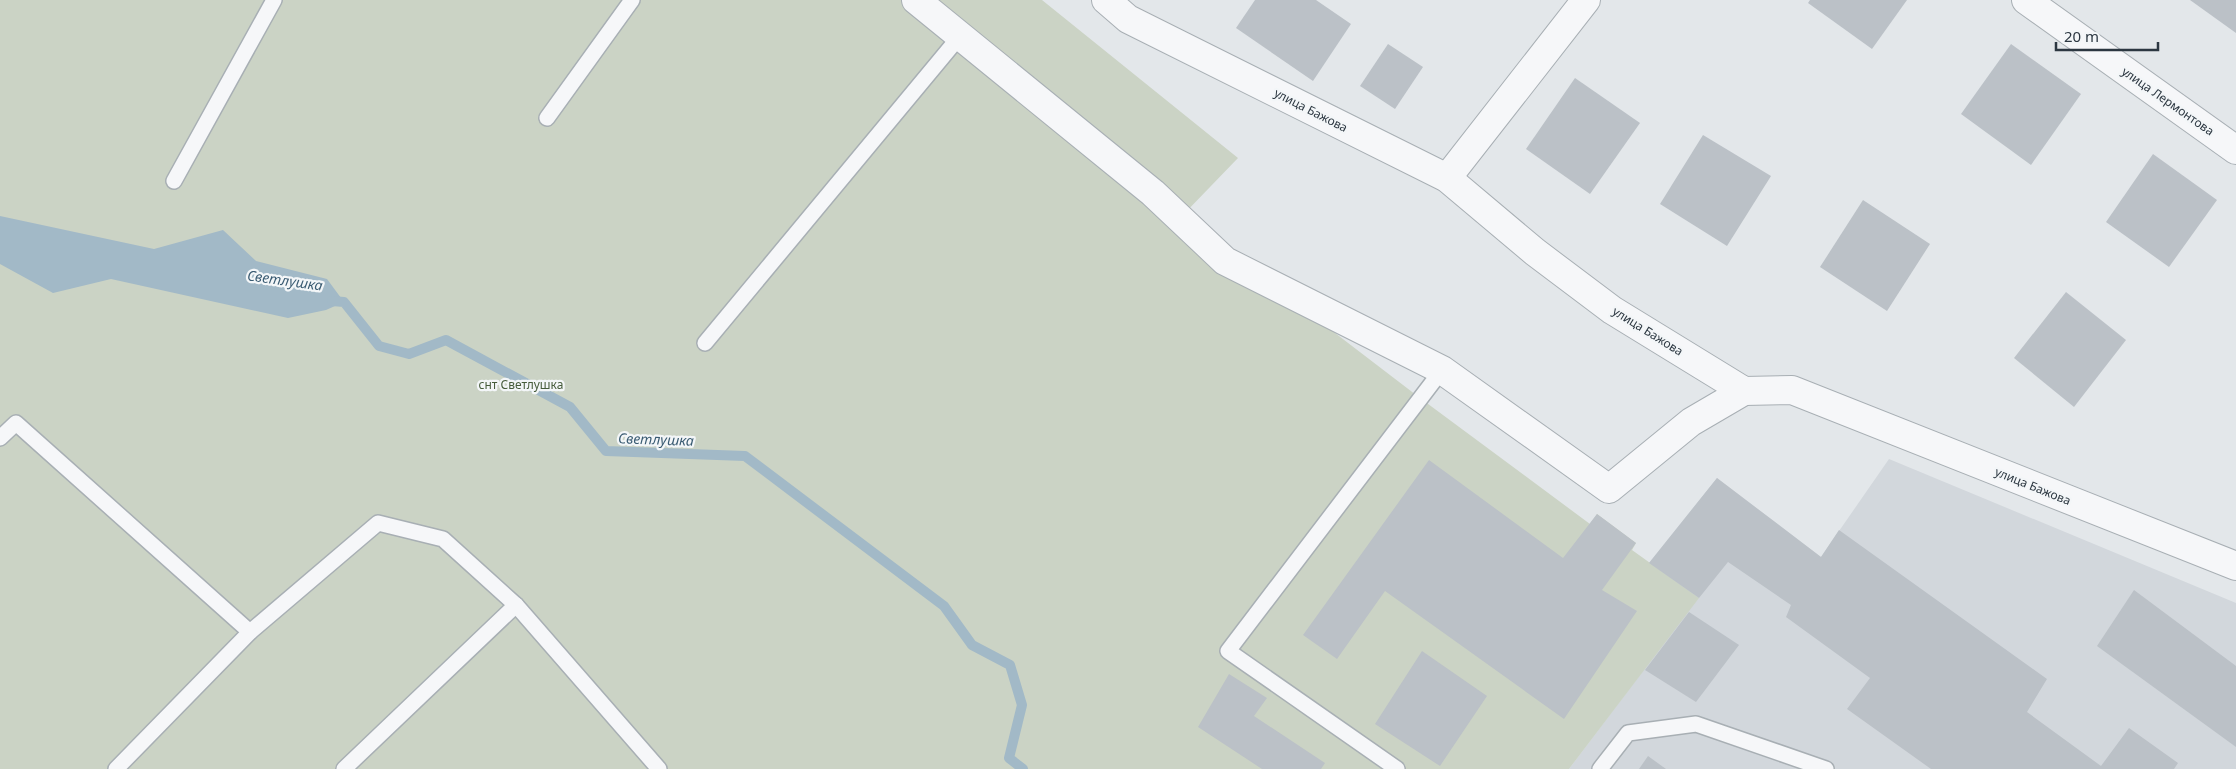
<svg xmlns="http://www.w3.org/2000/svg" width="2236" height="769" viewBox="0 0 2236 769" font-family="'Noto Sans',sans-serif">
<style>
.built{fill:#d2d7dc}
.green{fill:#cbd3c5}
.water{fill:#a2b9c7}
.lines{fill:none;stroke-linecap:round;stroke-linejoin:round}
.stream{stroke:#a2b9c7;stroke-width:10}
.building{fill:#bbc1c7}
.service-casing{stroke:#a8afb4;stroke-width:18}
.minor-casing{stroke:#a8afb4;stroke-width:30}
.service{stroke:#f6f7f9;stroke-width:15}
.minor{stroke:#f6f7f9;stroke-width:28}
.labels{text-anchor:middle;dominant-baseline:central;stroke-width:4.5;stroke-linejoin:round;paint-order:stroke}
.street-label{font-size:12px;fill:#2c3741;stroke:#f3f6f8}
.park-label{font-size:12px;fill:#465c3b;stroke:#f3f6f8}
.water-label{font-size:14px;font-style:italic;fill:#3a5b72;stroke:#f3f6f8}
</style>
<rect width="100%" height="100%" fill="#e3e7ea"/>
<polygon class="built" points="1889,459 2236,603 2236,769 1569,769 1698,598 1649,563 1717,478 1821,557"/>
<polygon class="green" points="0,0 1042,0 1238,158 1182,216 1420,398 1590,524 1597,514 1636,543 1632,550 1699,598 1569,769 0,769"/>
<polygon class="water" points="0,216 154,249 223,230 256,261 327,279 344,302 326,310 288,318 111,279 53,293 0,264"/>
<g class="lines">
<polyline class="stream" points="332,301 344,302 379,346 409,354 446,340 570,407 606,451 745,456 944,606 972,645 1010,665 1022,705 1009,758 1023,769"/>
</g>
<g class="building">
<polygon points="1255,0 1316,0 1351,24 1313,81 1236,28"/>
<polygon points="1810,0 1907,0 1872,49 1808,3"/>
<polygon points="2190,0 2236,0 2236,33"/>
<polygon points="1388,44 1423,67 1395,109 1360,86"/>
<polygon points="2011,44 2081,94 2031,165 1961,114"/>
<polygon points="1575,78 1640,123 1590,194 1526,149"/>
<polygon points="1703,135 1771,176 1727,246 1660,204"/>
<polygon points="2153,154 2217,200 2169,267 2106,222"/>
<polygon points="1863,200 1930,244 1887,311 1820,267"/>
<polygon points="2066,292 2126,340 2074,407 2014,358"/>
<polygon points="1429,460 1563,558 1597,514 1636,543 1602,590 1637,611 1564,719 1385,591 1337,659 1303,635"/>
<polygon points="1717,478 1821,557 1839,530 2047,679 2027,712 2101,766 2129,728 2178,763 2174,769 1931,769 1847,709 1870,678 1786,617 1791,605 1728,562 1699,598 1649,563"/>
<polygon points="2134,590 2236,666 2236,747 2097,646"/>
<polygon points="1689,612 1739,645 1696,702 1645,670"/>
<polygon points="1422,651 1487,696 1440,766 1375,724"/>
<polygon points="1229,674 1267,698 1254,716 1325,763 1321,769 1262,769 1198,727"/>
<polygon points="1648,756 1666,769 1639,769"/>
</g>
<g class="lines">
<defs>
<g id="service">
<polyline points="547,118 632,0"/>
<polyline points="174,181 274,0"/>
<polyline points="705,343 960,36"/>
<polyline points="0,438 16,423 250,632"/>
<polyline points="116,769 250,632 378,523 443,539 516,605 659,769"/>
<polyline points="344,769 516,605"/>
<polyline points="1397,769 1228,651 1442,370"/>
<polyline points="1600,769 1628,733 1696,724 1826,769"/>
</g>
<g id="minor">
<polyline points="916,0 1153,193 1225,261 1442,370 1609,489 1691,422 1744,391"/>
<polyline points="1106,0 1128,19 1447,178 1535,252 1612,310 1744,391 1792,390 2236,566"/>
<polyline points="2026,0 2236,150"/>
<polyline points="1447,178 1586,0"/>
</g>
</defs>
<use href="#service" class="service-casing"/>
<use href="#minor" class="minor-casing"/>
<use href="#service" class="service"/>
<use href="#minor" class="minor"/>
</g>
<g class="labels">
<g class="street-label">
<text transform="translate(2168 101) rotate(35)">улица Лермонтова</text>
<text transform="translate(1311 110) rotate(27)">улица Бажова</text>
<text transform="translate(1648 331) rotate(32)">улица Бажова</text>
<text transform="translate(2033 486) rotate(22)">улица Бажова</text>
</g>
<g class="park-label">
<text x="521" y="384">снт Светлушка</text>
</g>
<g class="water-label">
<text transform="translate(285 280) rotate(8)">Светлушка</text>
<text transform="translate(656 439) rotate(2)">Светлушка</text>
</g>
</g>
<path d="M2056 42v8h102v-8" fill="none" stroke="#2c3741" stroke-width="2.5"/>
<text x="2064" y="42" font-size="15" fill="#2c3741" stroke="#f3f6f8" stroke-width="4" paint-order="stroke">20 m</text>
</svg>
